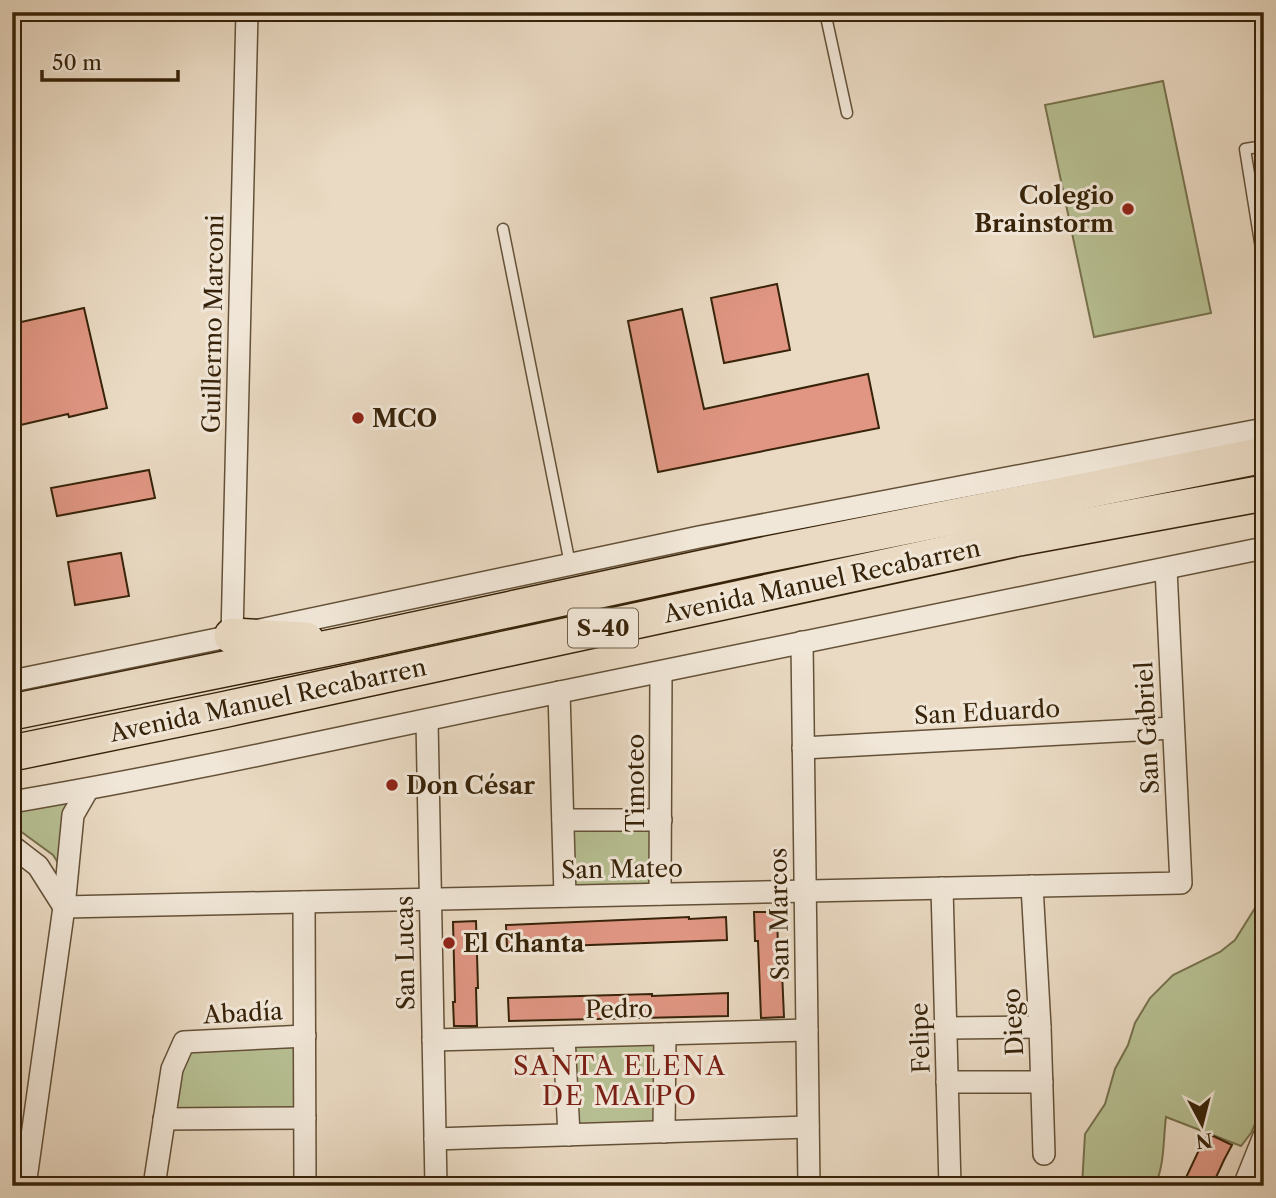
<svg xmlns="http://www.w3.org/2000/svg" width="1276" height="1198" viewBox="0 0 1276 1198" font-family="'Libre Caslon Text',serif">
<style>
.green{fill:#b7c093;stroke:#77724e;stroke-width:2}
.building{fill:#e09683;stroke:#372309;stroke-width:2}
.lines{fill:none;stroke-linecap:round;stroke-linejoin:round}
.service-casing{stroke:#645138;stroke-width:13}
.minor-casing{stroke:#645138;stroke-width:24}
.primary-casing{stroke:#372309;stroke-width:38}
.service{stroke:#f1e7d8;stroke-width:10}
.minor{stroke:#f1e7d8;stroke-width:21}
.primary{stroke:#eadac3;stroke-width:35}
.poi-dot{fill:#8f2418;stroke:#f1e7d8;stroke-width:2.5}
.labels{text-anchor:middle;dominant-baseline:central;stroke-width:6;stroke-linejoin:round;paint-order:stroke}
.shield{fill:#f1e7d8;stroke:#6f5e47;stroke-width:2}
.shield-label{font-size:23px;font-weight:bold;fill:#372309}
.poi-label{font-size:24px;font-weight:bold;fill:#372309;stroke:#f1e7d8;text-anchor:start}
.street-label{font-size:24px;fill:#372309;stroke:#f1e7d8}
.neighbourhood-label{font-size:26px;letter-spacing:2px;fill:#7a1f14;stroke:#f1e7d8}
</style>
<rect width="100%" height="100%" fill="#eadac3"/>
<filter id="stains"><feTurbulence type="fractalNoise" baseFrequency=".00286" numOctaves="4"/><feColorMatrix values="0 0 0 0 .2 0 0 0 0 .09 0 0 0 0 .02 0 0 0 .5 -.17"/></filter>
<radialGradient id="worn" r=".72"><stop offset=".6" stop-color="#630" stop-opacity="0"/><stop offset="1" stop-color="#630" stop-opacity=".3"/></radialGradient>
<g class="green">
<polygon points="1163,81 1211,313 1094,337 1045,105"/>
<polygon points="77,797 64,872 53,855 12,825 12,808"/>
<polygon points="574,830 651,831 651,887 572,886"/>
<path d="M1264 886V1104L1251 1133 1241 1146 1166 1117C1163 1140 1165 1163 1155 1186H1082L1085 1134 1105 1104 1115 1069 1128 1045 1135 1023 1150 998 1173 975 1220 952 1235 940 1260 900Z"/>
<polygon points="663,1036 662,1130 571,1131 566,1038"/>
<polygon points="298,1044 298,1111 176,1112 181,1074 189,1048"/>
</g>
<g class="building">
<polygon points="777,284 790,350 724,363 711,298"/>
<polygon points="84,308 107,408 69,417 68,414 12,427 12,324"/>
<polygon points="682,309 704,409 868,374 879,428 658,472 628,321"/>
<polygon points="149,470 155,498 57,516 51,488"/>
<polygon points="121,553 129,596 75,605 68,562"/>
<polygon points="754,912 777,912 778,949 781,949 784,1017 761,1018 758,941 755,941"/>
<polygon points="689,917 689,919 726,917 727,940 507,948 506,925"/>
<polygon points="476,921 478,988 476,988 477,1026 454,1026 453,1002 455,1002 453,922"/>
<polygon points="728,993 728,1016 509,1021 508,998 652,994 652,996"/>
<polygon points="1207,1133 1232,1145 1224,1160 1212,1186 1182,1186"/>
</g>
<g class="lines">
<defs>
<g id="service">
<polyline points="825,12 847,113"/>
<polyline points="1264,146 1245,149 1264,267"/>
<polyline points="503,229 570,564"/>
</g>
<g id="minor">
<polyline points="232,636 247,12"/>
<polyline points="802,642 809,1186"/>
<polyline points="12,681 232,636 699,537 1264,429"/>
<polyline points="559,692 565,896"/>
<polyline points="427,720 436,1186"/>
<polyline points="803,748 1173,728"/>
<path d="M12 802C196 771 377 729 560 692 794 644 1029 598 1264 548"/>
<polyline points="563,820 661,820"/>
<polyline points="12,846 38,866 64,907"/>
<polyline points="1032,886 1040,1027 1044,1154"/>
<polyline points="942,888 950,1186"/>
<polyline points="660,894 661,672"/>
<polyline points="304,902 305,1181"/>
<polyline points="64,907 1181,883 1166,569"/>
<polyline points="946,1028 1040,1027"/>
<polyline points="564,1037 569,1135"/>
<polyline points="433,1040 807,1030"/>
<polyline points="947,1082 1042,1082"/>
<polyline points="164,1119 305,1118"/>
<polyline points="664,1132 665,1034"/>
<polyline points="435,1139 808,1127"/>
<polyline points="25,1186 64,907 73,815 88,789"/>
<polyline points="154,1186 172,1069 184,1042 305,1036"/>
<polyline points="1244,1186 1264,1136"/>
</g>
<g id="primary">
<polyline points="232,636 306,640"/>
<polyline points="12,712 358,642 758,556 1264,455"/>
<polyline points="12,753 222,710 1019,538 1264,493"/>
</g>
</defs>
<use href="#service" class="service-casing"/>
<use href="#minor" class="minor-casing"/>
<use href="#primary" class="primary-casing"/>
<use href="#service" class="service"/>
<use href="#minor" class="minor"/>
<use href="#primary" class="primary"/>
</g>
<g class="poi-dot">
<circle cx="1128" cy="209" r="7"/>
<circle cx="358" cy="418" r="7"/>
<circle cx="392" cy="785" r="7"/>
<circle cx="449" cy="943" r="7"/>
</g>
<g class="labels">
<rect class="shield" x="568" y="608.5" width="70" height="39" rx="5"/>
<g class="shield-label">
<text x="603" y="628">S-40</text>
</g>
<g class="poi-label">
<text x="1114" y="195" text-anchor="end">Colegio<tspan x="1114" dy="28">Brainstorm</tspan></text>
<text x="372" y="418">MCO</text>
<text x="406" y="785">Don César</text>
<text x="463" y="943">El Chanta</text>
</g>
<g class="street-label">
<text transform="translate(213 324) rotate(-89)">Guillermo Marconi</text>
<text transform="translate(822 581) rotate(-12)">Avenida Manuel Recabarren</text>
<text transform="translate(268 700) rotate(-12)">Avenida Manuel Recabarren</text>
<text transform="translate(987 712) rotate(-3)">San Eduardo</text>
<text transform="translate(1147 728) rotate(-93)">San Gabriel</text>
<text transform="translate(635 783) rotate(-90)">Timoteo</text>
<text transform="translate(622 869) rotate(-1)">San Mateo</text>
<text transform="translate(779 914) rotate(-91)">San Marcos</text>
<text transform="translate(405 953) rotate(-91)">San Lucas</text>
<text transform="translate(619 1009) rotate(-1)">Pedro</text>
<text transform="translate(243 1013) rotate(-3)">Abadía</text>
<text transform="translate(1013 1022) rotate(-93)">Diego</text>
<text transform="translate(920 1038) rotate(-92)">Felipe</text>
</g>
<g class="neighbourhood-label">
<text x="620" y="1066">SANTA ELENA<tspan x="620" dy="30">DE MAIPO</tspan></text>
</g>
</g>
<rect width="1276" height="1198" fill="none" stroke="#eadac3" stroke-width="42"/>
<rect x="14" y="14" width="1248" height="1170" fill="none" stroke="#372309" stroke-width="3.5"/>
<rect x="21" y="21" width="1234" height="1156" fill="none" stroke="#372309" stroke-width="2"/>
<g transform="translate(1202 1124) rotate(173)" stroke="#f1e7d8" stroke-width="5" paint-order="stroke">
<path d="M0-5L12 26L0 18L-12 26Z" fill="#372309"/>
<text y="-10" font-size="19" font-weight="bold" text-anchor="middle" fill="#372309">N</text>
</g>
<path d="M42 70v10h136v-10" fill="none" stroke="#372309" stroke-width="3.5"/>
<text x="52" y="70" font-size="21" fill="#372309" stroke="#f1e7d8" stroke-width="5" paint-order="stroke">50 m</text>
<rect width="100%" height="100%" filter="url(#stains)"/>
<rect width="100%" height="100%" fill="url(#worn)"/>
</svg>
